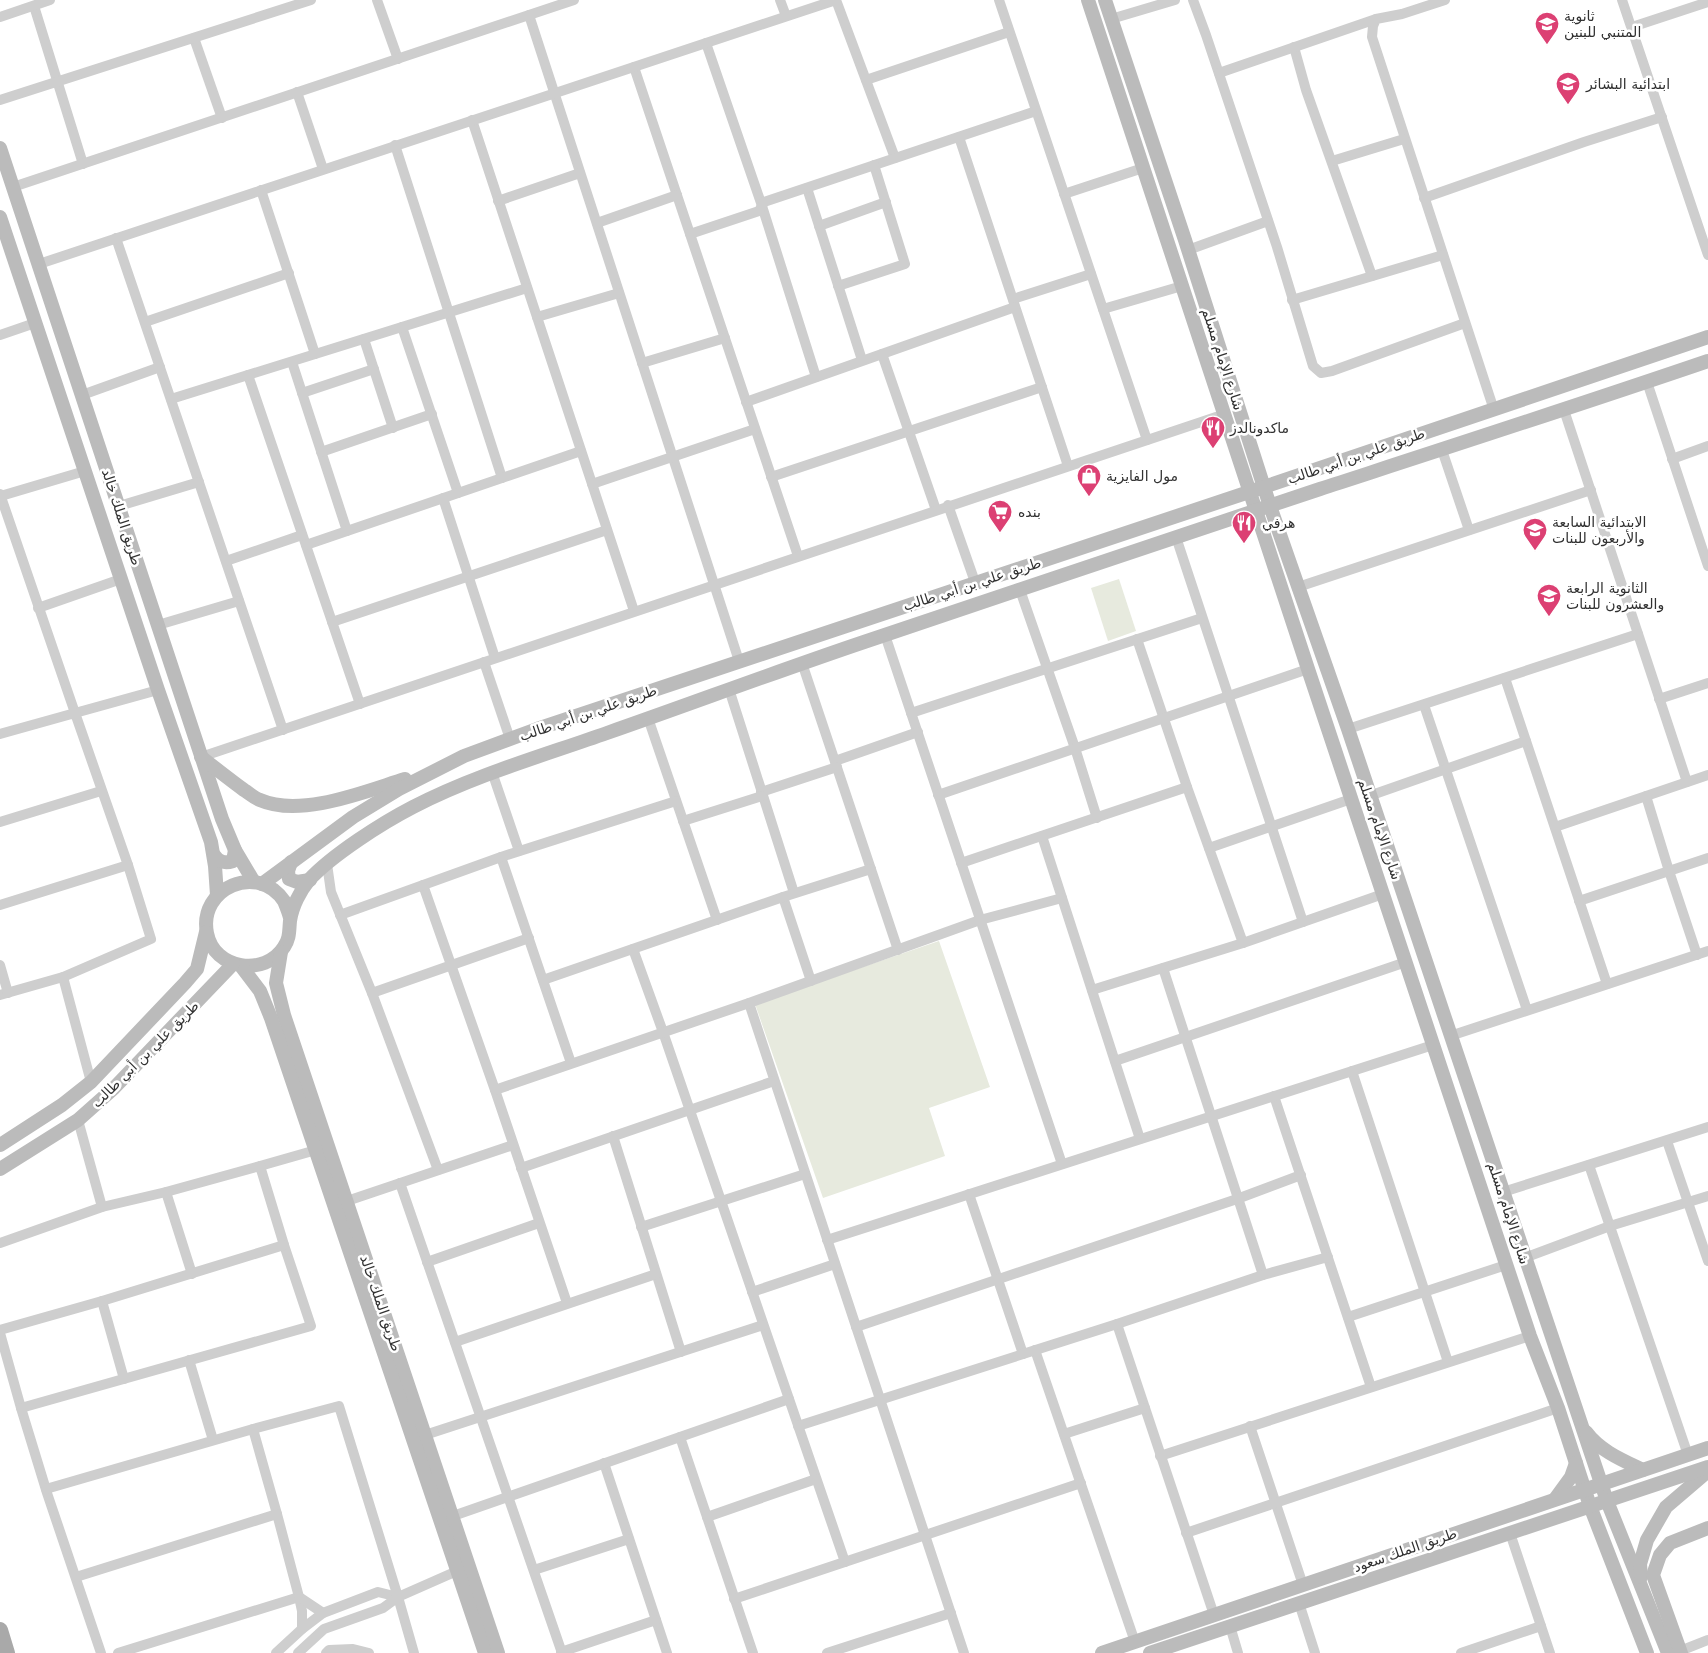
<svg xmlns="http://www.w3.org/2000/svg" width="1708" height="1653" viewBox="0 0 1708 1653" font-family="'DejaVu Sans',Vazirmatn,sans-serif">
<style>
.green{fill:#e7eade}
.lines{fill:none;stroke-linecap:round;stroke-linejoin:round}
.street{stroke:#cecece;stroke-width:10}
.secondary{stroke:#bbb;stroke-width:14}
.primary{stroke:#a9a9a9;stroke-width:16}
.labels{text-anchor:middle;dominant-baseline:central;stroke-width:5;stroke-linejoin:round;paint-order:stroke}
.poi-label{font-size:14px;fill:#313131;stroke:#fff;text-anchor:start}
.street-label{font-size:14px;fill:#313131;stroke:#fff}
</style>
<rect width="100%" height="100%" fill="#fff"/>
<g class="green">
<polygon points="1119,579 1136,631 1108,641 1091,588"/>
<polygon points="939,941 990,1087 929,1108 945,1156 823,1198 755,1004"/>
</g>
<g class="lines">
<g class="street">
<polyline points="377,0 398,59"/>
<polyline points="780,0 786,16"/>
<polyline points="836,0 895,158"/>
<polyline points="999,0 1147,440"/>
<polyline points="1193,0 1206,35 1277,247 1313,366 1321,373 1332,371 1465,323"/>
<polyline points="1445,0 1402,14 1376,19 1373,26 1372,37 1494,410"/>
<polyline points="1622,0 1708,255"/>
<polyline points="34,6 83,164"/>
<polyline points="529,15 739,661"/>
<polyline points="0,17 50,0"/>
<polyline points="1111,19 1175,0"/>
<polyline points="1632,27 1708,2"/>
<polyline points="194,38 222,118"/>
<polyline points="706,43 762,206 816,377"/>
<polyline points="1294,47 1306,90 1372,276"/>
<polyline points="634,67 798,556"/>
<polyline points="1219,73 1376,19"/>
<polyline points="866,80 1009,32"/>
<polyline points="297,92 323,169"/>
<polyline points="0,100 311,0"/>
<polyline points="472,120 634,611"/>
<polyline points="959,137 1068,466"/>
<polyline points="395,145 502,478"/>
<polyline points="1332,161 1404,139"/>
<polyline points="13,187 574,0"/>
<polyline points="807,188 862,360"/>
<polyline points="261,190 315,354"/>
<polyline points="1064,194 1143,168"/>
<polyline points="1424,198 1584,142 1662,117"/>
<polyline points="498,201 580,173"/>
<polyline points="597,223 677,195"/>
<polyline points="819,226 886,202"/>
<polyline points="690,234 759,211 764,202 1036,111"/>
<polyline points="116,238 283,730"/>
<polyline points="1188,250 1268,221"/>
<polyline points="39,264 836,0"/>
<polyline points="838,286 905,264 874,165"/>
<polyline points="1013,299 1091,274"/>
<polyline points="1292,300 1443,255"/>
<polyline points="1103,309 1182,286"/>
<polyline points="537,317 619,293"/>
<polyline points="145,322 289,273"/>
<polyline points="402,327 458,493"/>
<polyline points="0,335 35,323"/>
<polyline points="364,339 393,428"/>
<polyline points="882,354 936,510"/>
<polyline points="292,362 347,531"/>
<polyline points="642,363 725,338"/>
<polyline points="248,375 360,704"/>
<polyline points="1647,382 1708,566"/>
<polyline points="302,393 374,369"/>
<polyline points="82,395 160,367"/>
<polyline points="171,399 527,288"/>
<polyline points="746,402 1015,307"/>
<polyline points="1564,410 1687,782"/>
<polyline points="1442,450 1469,530"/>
<polyline points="321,452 432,414"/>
<polyline points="1672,459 1708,446"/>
<polyline points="771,477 1042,387"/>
<polyline points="592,484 755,429"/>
<polyline points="0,494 75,713 158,690"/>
<polyline points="1,496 85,471"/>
<polyline points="443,498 495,658"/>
<polyline points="948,505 975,582"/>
<polyline points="119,506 199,482"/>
<polyline points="1176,537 1303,922"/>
<polyline points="306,545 581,451"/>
<polyline points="226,561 302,535"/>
<polyline points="1298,587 1591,490"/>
<polyline points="1020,590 1075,748 1097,818"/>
<polyline points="38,608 121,579"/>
<polyline points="332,622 607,530"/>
<polyline points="158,625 239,601"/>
<polyline points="885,635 1062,1164"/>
<polyline points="1137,639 1187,787 1243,943"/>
<polyline points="484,662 510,739"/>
<polyline points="802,663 898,950"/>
<polyline points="1505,678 1607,984"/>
<polyline points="729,689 794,893"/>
<polyline points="1659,699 1708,683"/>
<polyline points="1424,705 1527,1010"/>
<polyline points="911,713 1202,618"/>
<polyline points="648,718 717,920"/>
<polyline points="1348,729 1638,634"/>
<polyline points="0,734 75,713 128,865 151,939 63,977 0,995"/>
<polyline points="201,757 1225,414"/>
<polyline points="835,761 918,732"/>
<polyline points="492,772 519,851"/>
<polyline points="761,792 837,767"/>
<polyline points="938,795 1308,669"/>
<polyline points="1369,796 1526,741"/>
<polyline points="1646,796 1669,871 1697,955"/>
<polyline points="683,821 762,796"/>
<polyline points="0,822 101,791"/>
<polyline points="1555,827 1708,775"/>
<polyline points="1042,836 1140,1139"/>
<polyline points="1209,848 1351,799"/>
<polyline points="501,857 571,1063"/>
<polyline points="961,863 1187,787"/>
<polyline points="327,864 331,892 372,993 438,1170"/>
<polyline points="423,885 495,1090 567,1303"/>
<polyline points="783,897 811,981"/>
<polyline points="1579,901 1708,858"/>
<polyline points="0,905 128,865"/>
<polyline points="340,915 501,857 676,801"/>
<polyline points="633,949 663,1032 845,1562"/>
<polyline points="0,965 8,993"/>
<polyline points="1163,968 1263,1275"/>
<polyline points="63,977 91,1082"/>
<polyline points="543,980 783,897 871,869"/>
<polyline points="1092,990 1243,943 1383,894"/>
<polyline points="372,993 529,938"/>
<polyline points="749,1003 964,1653"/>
<polyline points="1450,1036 1708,951"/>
<polyline points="1115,1061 1406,962"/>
<polyline points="1352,1071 1448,1362"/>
<polyline points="495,1090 749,1003 980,920 1062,898"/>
<polyline points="1274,1096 1371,1387"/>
<polyline points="78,1120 102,1207"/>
<polyline points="613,1136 681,1352"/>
<polyline points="1667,1141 1708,1261"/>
<polyline points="1589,1165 1688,1455"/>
<polyline points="260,1166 316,1150"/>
<polyline points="521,1168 774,1081"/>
<polyline points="400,1183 562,1653"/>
<polyline points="166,1192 192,1274"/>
<polyline points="1503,1192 1708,1127"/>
<polyline points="969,1194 1023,1354"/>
<polyline points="347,1201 513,1145"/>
<polyline points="641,1227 805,1174"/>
<polyline points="827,1240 1433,1045"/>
<polyline points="0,1243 102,1207 166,1192 260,1166 284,1245 311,1326 21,1408 0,1333"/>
<polyline points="1524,1258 1610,1226 1708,1196"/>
<polyline points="427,1262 539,1223"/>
<polyline points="752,1292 835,1264"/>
<polyline points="102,1301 124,1379"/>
<polyline points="1348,1317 1506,1265"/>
<polyline points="1117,1324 1214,1615"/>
<polyline points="856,1327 1237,1199 1301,1175"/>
<polyline points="0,1330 102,1301 284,1245"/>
<polyline points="455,1342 656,1274"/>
<polyline points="1035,1350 1135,1642"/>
<polyline points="189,1360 213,1440"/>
<polyline points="21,1408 47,1493 101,1653"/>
<polyline points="798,1426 1117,1324 1263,1275 1328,1257"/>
<polyline points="1250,1426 1303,1585"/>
<polyline points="253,1429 339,1406 398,1597 414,1653"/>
<polyline points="1064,1434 1145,1408"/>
<polyline points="425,1435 763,1325"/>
<polyline points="680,1437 753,1653"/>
<polyline points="1160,1456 1530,1336"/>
<polyline points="604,1463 667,1653"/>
<polyline points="46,1489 253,1429 277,1514 299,1597 118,1653"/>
<polyline points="453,1516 789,1399"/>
<polyline points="707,1517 816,1479"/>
<polyline points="1186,1533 1558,1408"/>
<polyline points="1510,1533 1550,1653"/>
<polyline points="534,1570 629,1539"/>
<polyline points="76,1577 277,1514"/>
<polyline points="299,1597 302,1611 302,1629"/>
<polyline points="299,1597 323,1613"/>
<polyline points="734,1599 1081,1483"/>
<polyline points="1299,1603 1315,1653"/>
<polyline points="1230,1626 1238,1653"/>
<polyline points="1680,1651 1708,1640"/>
<polyline points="561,1652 656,1620"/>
<polyline points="276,1653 302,1629 323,1613 378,1592 398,1597"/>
<polyline points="298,1653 324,1629 383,1608 398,1597 457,1571"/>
<polyline points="326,1653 329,1650 353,1649 369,1653"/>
<polyline points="827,1653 951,1613"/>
<polyline points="1461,1653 1541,1626"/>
</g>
<g class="secondary">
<polyline points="1088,0 1308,669 1530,1336 1558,1408 1590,1506 1647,1653"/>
<polyline points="1105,0 1185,240 1270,506 1348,729 1607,1501 1668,1653"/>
<polyline points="0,148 222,819 235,850 254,882"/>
<polyline points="0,217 158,690 211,842 215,866 217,895"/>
<path d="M201 757C215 768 229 779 244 790 249 793 254 798 260 800 301 818 366 791 405 779"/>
<path d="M214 855C219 862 224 864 233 861L235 850"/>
<polyline points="291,862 288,871 289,879 297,882 310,880"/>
<polyline points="262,884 353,817 399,789 464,756 537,729 1264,487 1708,337"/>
<path d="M290 918C289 913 286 906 284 901 258 862 198 888 207 933 214 970 265 977 284 947 290 938 289 931 290 921 292 907 300 891 309 880 332 855 382 823 413 807 475 775 542 756 607 733 693 703 778 671 864 642 1016 591 1168 539 1320 489 1449 447 1579 405 1708 361"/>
<polyline points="281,952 276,983 284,1015 498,1653"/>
<polyline points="241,966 260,991 271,1018 485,1653"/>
<polyline points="0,1145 62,1105 91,1082 185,983 197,969 206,932"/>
<polyline points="0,1169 78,1120 114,1088 233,964"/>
<path d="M1586 1432C1600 1451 1622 1460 1643 1470"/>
<polyline points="1555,1499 1571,1477 1576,1463"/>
<polyline points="1641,1577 1640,1564 1647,1540 1666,1507 1708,1471"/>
<polyline points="1102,1653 1708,1448"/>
<polyline points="1150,1653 1708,1467"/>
<polyline points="1681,1653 1653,1575 1660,1555 1670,1543 1708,1528"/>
</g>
<polyline class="primary" points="0,1630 7,1653"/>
</g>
<defs>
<symbol id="school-pin" viewBox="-11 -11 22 30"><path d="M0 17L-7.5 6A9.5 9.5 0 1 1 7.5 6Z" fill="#dc4073" stroke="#fff"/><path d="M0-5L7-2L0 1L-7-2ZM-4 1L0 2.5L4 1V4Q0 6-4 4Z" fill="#fff"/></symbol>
<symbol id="restaurant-pin" viewBox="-11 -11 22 30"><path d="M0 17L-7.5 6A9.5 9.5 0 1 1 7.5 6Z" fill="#dc4073" stroke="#fff"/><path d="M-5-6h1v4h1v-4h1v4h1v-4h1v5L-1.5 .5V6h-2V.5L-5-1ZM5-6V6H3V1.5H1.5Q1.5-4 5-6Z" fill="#fff"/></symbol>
<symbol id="shop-pin" viewBox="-11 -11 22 30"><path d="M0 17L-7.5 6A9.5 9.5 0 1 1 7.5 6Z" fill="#dc4073" stroke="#fff"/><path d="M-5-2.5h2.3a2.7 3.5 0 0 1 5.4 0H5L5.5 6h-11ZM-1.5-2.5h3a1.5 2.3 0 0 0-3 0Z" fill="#fff"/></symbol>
<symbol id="supermarket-pin" viewBox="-11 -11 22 30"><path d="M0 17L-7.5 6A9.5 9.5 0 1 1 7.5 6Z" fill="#dc4073" stroke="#fff"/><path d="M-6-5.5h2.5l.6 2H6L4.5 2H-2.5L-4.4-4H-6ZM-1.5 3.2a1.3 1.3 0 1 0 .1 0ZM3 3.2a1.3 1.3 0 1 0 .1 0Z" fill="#fff"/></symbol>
</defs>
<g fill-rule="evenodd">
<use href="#school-pin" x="1533" y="10" width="28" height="38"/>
<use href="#school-pin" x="1554" y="70" width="28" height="38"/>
<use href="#restaurant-pin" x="1199" y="414" width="28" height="38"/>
<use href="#shop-pin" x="1075" y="462" width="28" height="38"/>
<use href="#supermarket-pin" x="986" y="498" width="28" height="38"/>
<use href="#restaurant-pin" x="1230" y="509" width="28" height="38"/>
<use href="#school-pin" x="1521" y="516" width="28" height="38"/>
<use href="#school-pin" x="1535" y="582" width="28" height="38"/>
</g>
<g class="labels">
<g class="poi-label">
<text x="1564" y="16">ثانوية<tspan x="1564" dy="16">المتنبي للبنين</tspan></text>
<text x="1586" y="84">ابتدائية البشائر</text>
<text x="1230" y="428">ماكدونالدز</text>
<text x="1106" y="476">مول الفايزية</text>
<text x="1018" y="512">بنده</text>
<text x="1552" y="522">الابتدائية السابعة<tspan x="1552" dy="16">والأربعون للبنات</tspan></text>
<text x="1262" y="523">هرفي</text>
<text x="1566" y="588">الثانوية الرابعة<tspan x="1566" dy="16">والعشرون للبنات</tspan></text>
</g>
<g class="street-label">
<text transform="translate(1223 359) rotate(72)">شارع الإمام مسلم</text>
<text transform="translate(1356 456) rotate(-19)">طريق علي بن أبي طالب</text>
<text transform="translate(122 517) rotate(72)">طريق الملك خالد</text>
<text transform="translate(972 584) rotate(-18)">طريق علي بن أبي طالب</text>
<text transform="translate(588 713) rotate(-19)">طريق علي بن أبي طالب</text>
<text transform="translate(1380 829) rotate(71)">شارع الإمام مسلم</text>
<text transform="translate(145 1054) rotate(-45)">طريق علي بن أبي طالب</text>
<text transform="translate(1509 1213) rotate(72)">شارع الإمام مسلم</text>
<text transform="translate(381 1303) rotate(71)">طريق الملك خالد</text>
<text transform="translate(1405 1550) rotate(-19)">طريق الملك سعود</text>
</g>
</g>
</svg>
